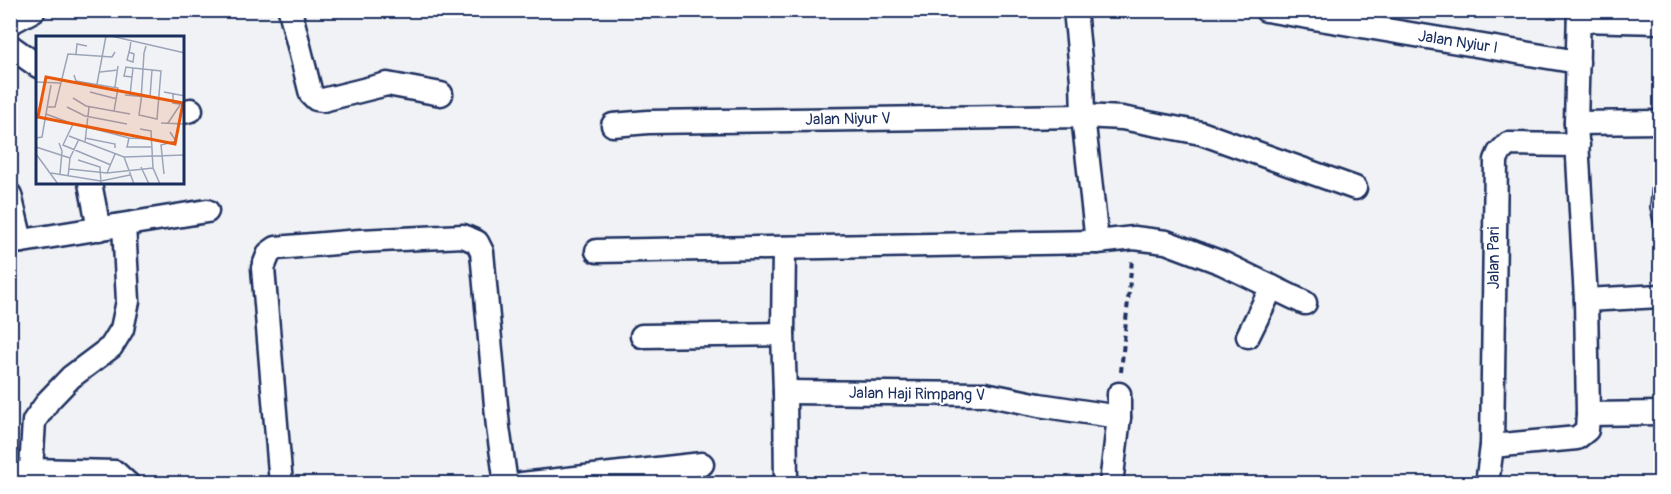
<svg xmlns="http://www.w3.org/2000/svg" width="1671" height="494" viewBox="0 0 1671 494" font-family="Pangolin,sans-serif">
<style>
.lines{fill:none;stroke-linecap:round;stroke-linejoin:round}
.lane-casing{stroke:#1b2f5e;stroke-width:16}
.street-casing{stroke:#1b2f5e;stroke-width:27}
.path{stroke:#1b2f5e;stroke-width:4;stroke-dasharray:6 4.5;stroke-linecap:butt}
.lane{stroke:#fff;stroke-width:12}
.street{stroke:#fff;stroke-width:22}
.labels{text-anchor:middle;dominant-baseline:central;stroke-width:4.5;stroke-linejoin:round;paint-order:stroke}
.street-label{font-size:16px;fill:#1b2f5e;stroke:#fff}
.inset-road{fill:none;stroke:#9ba4b9;stroke-width:1.5}
.view{fill:#e8590c;fill-opacity:0.15;stroke:#e8590c;stroke-width:3}
.inset-edge{fill:none;stroke:#1b2f5e;stroke-width:3}
</style>
<rect width="100%" height="100%" fill="#f1f2f5"/>
<filter id="ink" filterUnits="userSpaceOnUse"><feTurbulence type="fractalNoise" baseFrequency=".0167" numOctaves="2"/><feDisplacementMap in="SourceGraphic" scale="12" xChannelSelector="R" yChannelSelector="G"/><feConvolveMatrix kernelMatrix="1 2 1 2 8 2 1 2 1" color-interpolation-filters="sRGB"/></filter>
<g filter="url(#ink)">
<g class="lines">
<defs>
<polyline id="lane" points="1660,174 1657,207 1660,220"/>
<g id="street">
<polyline points="290,10 311,94 316,99 323,100 387,84 441,94"/>
<polyline points="1075,10 1082,80 1083,116 1097,242"/>
<polyline points="1266,10 1578,62"/>
<polyline points="1579,20 1660,22"/>
<polyline points="10,23 34,10"/>
<polyline points="10,46 38,66"/>
<polyline points="183,112 191,110"/>
<polyline points="1576,123 1660,122"/>
<polyline points="613,125 648,122 1083,116 1122,118 1201,133 1355,188"/>
<polyline points="90,183 99,229"/>
<polyline points="10,195 21,241"/>
<polyline points="10,243 207,211"/>
<polyline points="784,248 783,334 785,392 786,484"/>
<polyline points="597,251 1097,242 1134,238 1166,242 1222,263 1305,303"/>
<polyline points="1586,300 1660,296"/>
<polyline points="642,336 783,334"/>
<polyline points="1248,336 1272,287"/>
<polyline points="785,392 985,394 1039,405 1119,417"/>
<polyline points="1588,414 1660,413"/>
<polyline points="1492,446 1577,438 1587,430 1588,414 1586,300 1576,123 1579,10"/>
<polyline points="31,470 34,421 49,400 71,377 111,347 122,329 128,301 124,225"/>
<polyline points="10,476 31,470 115,472 128,484"/>
<polyline points="281,484 263,268 269,253 276,248 360,241 463,236 477,242 482,252 498,427 506,484"/>
<polyline points="522,484 702,464"/>
<polyline points="1111,484 1119,417 1119,394"/>
<polyline points="1487,484 1492,446 1496,160 1499,153 1508,144 1578,145"/>
</g>
</defs>
<use href="#lane" class="lane-casing"/>
<use href="#street" class="street-casing"/>
<polyline class="path" points="1121,372 1132,260"/>
<use href="#lane" class="lane"/>
<use href="#street" class="street"/>
</g>
</g>
<g class="labels">
<g class="street-label">
<text transform="translate(1458 42) rotate(9)">Jalan Nyiur I</text>
<text transform="translate(848 119) rotate(-1)">Jalan Niyur V</text>
<text transform="translate(1494 258) rotate(-90)">Jalan Pari</text>
<text transform="translate(917 394) rotate(1)">Jalan Haji Rimpang V</text>
</g>
</g>
<g transform="translate(36 36)">
<rect width="148" height="148" fill="#f1f2f5"/>
<path class="inset-road" d="M75 0 149 17M93 16 98 18 97 26 91 24 94 12 95 4M40 18 41 8 51 10M64 36 82 34M38 39 40 45 82 52 78 75M96 41 88 40 90 31 97 32 107 33 125 35 121 83 103 79 105 65 108 17 110 10M0 46 24 47M61 48 70 0M79 51 82 30M54 56 81 63M128 56 149 60M137 58V67L149 69M89 59 124 62M94 59 97 32M114 61 116 34M37 62 50 70 94 78M12 71H19L32 18 76 21 79 16M31 71 49 80 91 88M10 78 37 88 27 109 75 129M125 87 149 88M132 87 144 69M51 91 93 102 115 103M104 93 115 95 117 132 124 148M33 100 88 121 149 119M0 102 6 101 15 49M49 102 79 108V112M93 102 91 111H115M49 106 53 71M23 107 26 115 24 138M0 111 34 122M0 118 22 148M88 121 98 148M42 124 64 131 65 148M105 131 113 148M33 133 71 137 117 132M15 137 65 145 94 139M71 137 79 118M128 138 125 109 140 105 134 96M32 141 34 122 43 103"/>
<path class="view" d="M10 41 147 67 139 108 2 81Z"/>
<rect width="148" height="148" class="inset-edge"/>
</g>
<rect width="1671" height="494" fill="none" stroke="#fff" stroke-width="36"/>
<rect x="18" y="18" width="1635" height="458" fill="none" stroke="#1b2f5e" stroke-width="2" filter="url(#ink)"/>
</svg>
